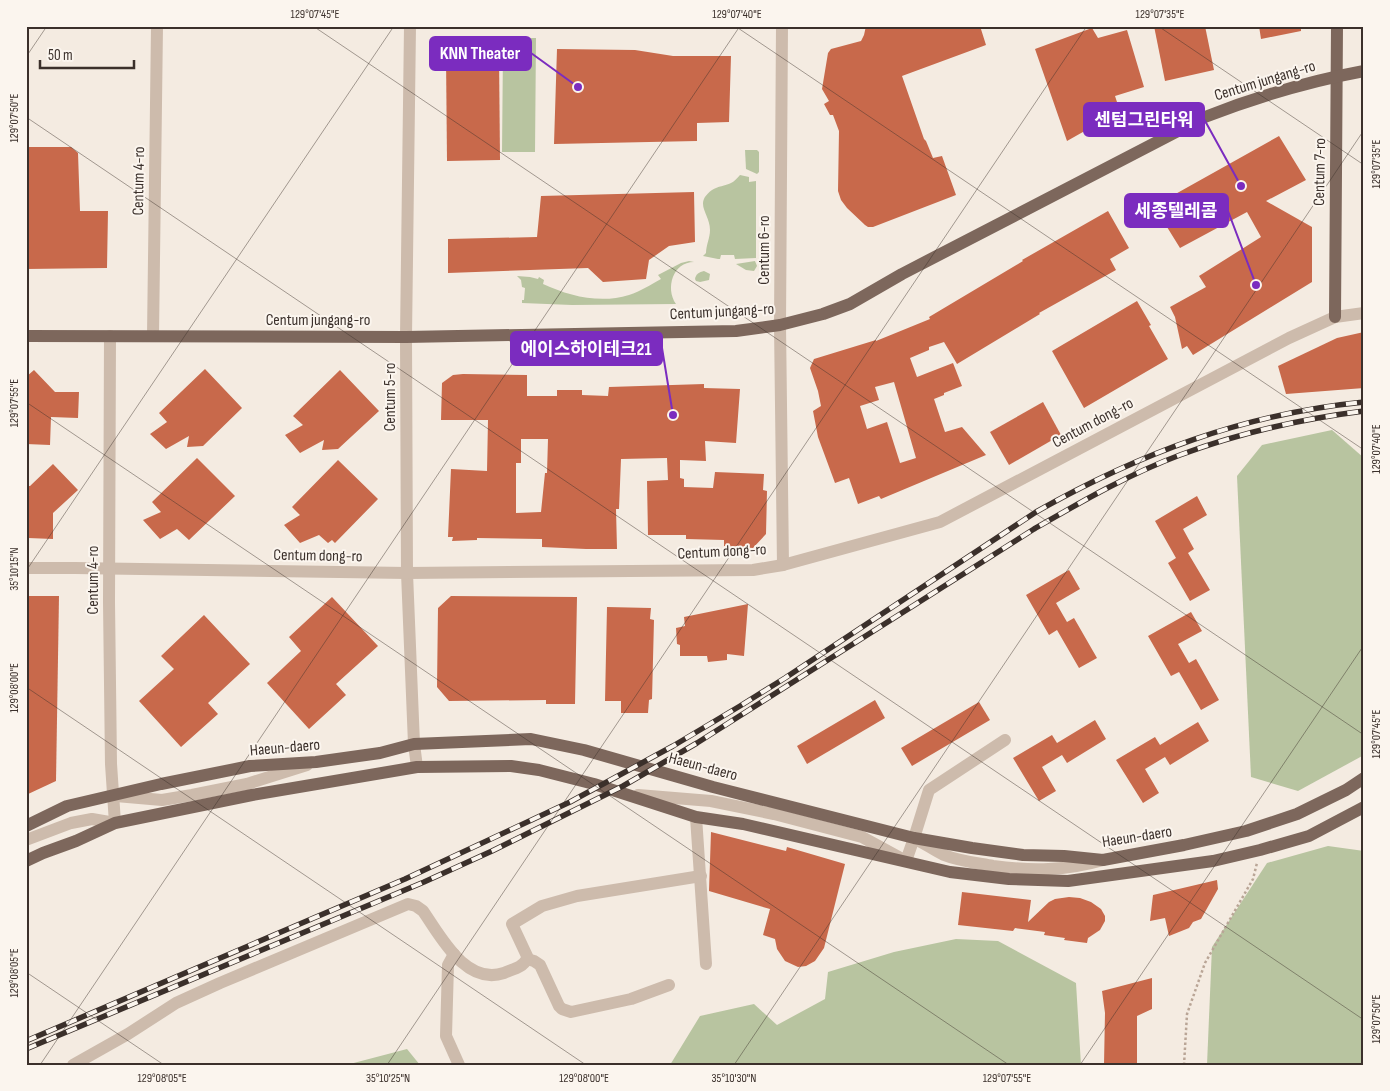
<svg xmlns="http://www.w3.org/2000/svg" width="1390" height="1091" viewBox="0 0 1390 1091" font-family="'Sofia Sans Condensed','Noto Sans KR',sans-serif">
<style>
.green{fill:#b8c4a0}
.building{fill:#c8694b;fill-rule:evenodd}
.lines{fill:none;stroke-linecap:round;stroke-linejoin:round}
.path{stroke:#b9a596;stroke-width:2.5;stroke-dasharray:2.5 2.5;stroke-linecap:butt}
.minor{stroke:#cdbbac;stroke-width:12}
.major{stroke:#7d675c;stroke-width:12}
.rail-casing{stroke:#3b302b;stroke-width:5.5}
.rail{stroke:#fbf5ee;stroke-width:4;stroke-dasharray:11;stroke-linecap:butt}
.ticks{fill:none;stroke:#3b302b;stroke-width:1;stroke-opacity:0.45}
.labels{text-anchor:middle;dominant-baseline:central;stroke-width:4;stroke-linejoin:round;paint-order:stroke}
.street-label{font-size:16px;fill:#3b302b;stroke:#fbf5ee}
.leader{fill:none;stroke:#7b2cbf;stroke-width:2}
.callout-dot{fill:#7b2cbf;stroke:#fbf5ee;stroke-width:2}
.callout{fill:#7b2cbf;stroke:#7b2cbf;stroke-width:2}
.callout-label{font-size:18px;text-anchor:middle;font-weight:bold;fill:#fff}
.neatline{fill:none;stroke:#3b302b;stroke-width:2}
.ticks-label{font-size:12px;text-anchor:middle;fill:#3b302b}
</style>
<rect width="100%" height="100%" fill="#f4ebe1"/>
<g class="green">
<polygon points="531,38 536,38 535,152 502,152 503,48 519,48"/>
<polygon points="745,150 757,150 759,152 759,172 757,174 746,169"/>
<path d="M740 175 749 177V182L756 181V258L735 259 734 255H721L720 259H718L703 256 706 253C706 245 710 238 710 230 710 213 693 204 712 190 718 186 725 186 731 183 734 182 737 178 740 175Z"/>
<path d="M689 261 694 262C673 262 665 288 676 304L572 305 522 303V300H524L525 288 522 287 521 280 517 276 530 277 538 279 539 277 544 280 543 284C569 296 600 304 629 295 641 291 650 285 661 279L658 275 681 263Z"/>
<polygon points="755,261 757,266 754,271 746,270 736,264"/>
<path d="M704 271 710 274 709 280 700 282 696 281 695 279C696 274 699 272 704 271Z"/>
<polygon points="1332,430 1364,458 1364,755 1298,791 1251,777 1237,476 1262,445"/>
<polygon points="1328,846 1364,851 1364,1065 1207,1065 1212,947 1267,863"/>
<polygon points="956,939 998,941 1076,983 1081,1065 670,1065 700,1016 754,1004 777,1025 825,999 828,972 894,952"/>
<polygon points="407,1049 420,1065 346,1065"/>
</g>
<g class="building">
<polygon points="866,26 980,26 986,45 902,76 924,139 926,141 933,158 942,156 956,195 873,227 868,227 865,225 847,208 841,200 838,191 839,131 833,115 830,115 824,104 829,101 822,89 828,53 831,49 861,41 864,35"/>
<polygon points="1154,26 1205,26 1214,70 1165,81"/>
<polygon points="1259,26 1301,26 1301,31 1261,39"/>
<polygon points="1092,28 1098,38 1127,30 1144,87 1115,96 1120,111 1067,141 1035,49"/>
<polygon points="557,49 635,50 673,56 731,56 729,122 697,123 697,141 554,144"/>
<polygon points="499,55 500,160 447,161 446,56"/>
<polygon points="1279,136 1306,180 1266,201 1312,227 1312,282 1193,355 1187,346 1182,349 1175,317 1170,307 1206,287 1199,276 1261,237 1247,212 1180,248 1154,206"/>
<polygon points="26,147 71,147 78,153 80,211 108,211 107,268 26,269"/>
<polygon points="694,192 695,242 669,246 649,260 646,279 603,282 588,268 448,273 448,239 537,237 541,196"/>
<path d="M1108 211 1129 248 1110 259 1116 270 1039 313 1040 314 957 364 944 342 929 347V350L910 358 917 377 953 363 962 386 944 393V395L934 399 945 432 962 427 986 455 881 499 879 496 858 504 849 478 835 483 818 437 813 411 821 406 818 391 810 368 814 359 876 340V341L930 319 929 317 1023 261 1022 260ZM894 382 916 458 900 463 887 422 867 429 860 406 879 400 875 387Z"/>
<polygon points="1137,301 1151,325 1149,326 1168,359 1084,408 1052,351"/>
<polygon points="1364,332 1364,388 1286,394 1278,366 1337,338"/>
<polygon points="205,369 242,408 203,446 187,447 189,436 166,449 150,434 167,422 159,413"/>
<polygon points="34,370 55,392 79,392 78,418 51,417 50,445 26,444 26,377"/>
<polygon points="340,370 379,411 338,449 322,450 324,440 300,453 285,435 303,425 293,416"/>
<path d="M463 374 527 375V396H557V390H582V395L608 396 609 387 704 384V388L740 389 736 443 705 441 706 461 680 460V478L684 479V487L713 488 715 472 764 474 763 490 767 491 766 534 753 548 724 546V540L686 539V535H648L647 481 668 480 667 458 621 459 619 509H616L617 549H586L542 547V539L477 538V540L452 541 453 537H448L451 469 487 471 488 420H441L442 383 453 375ZM521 439H548L547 473H545L541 512 516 513V463H521Z"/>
<polygon points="1043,402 1061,435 1009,465 990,432"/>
<polygon points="197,458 235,496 189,540 177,529 160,539 143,520 161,512 152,502"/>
<polygon points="338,460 378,499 335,543 332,540 328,543 319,535 300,543 284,525 300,515 292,507"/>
<polygon points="53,464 78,490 53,513 53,539 28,538 29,512 26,512 26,486 30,486"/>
<polygon points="1197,496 1207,515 1183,529 1194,549 1188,553 1210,590 1190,601 1168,563 1176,558 1155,521"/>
<polygon points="1069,570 1080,589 1056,603 1067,622 1074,618 1097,658 1079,668 1057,630 1049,635 1026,595"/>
<polygon points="26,596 59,596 56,781 26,795"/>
<polygon points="451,596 577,597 575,704 546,704 546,700 449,701 437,687 438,608"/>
<polygon points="332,597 378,646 336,684 346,695 309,729 267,683 301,651 289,637"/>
<polygon points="748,604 744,656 727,654 727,660 708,662 707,656 680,656 680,645 677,644 676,628 685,626 684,617"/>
<polygon points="607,607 651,608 650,619 654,620 652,699 649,700 648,713 621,713 621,701 605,701"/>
<polygon points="1191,612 1202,631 1178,644 1189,663 1196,659 1219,700 1201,710 1179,672 1171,676 1148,636"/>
<polygon points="204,615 250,664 208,703 218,714 181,747 139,701 174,669 161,656"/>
<polygon points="875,700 885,718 807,764 797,746"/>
<polygon points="979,702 990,720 912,766 901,748"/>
<polygon points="1095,720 1106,739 1067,763 1062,755 1042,767 1056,791 1039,801 1013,758 1052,735 1057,743"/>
<polygon points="1198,722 1209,741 1170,765 1165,757 1145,769 1159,793 1143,803 1116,760 1155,737 1160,745"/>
<polygon points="711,832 786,851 787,847 845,864 824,948 815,961 806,966 798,967 785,961 777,949 775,939 763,935 770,909 709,891"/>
<polygon points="1217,880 1218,889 1201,919 1193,922 1189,928 1169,936 1165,918 1150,921 1153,895"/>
<polygon points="962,892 1031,900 1028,922 1049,902 1055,899 1069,897 1080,898 1091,902 1101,909 1105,916 1105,921 1100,930 1088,938 1087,943 1064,940 1065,938 1044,935 1045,932 1015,928 1013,931 958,925"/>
<polygon points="1152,978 1152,1009 1137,1016 1137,1065 1104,1065 1105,1013 1102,991"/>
</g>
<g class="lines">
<polyline class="path" points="1184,1065 1187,1014 1205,963 1253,879 1257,863"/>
<g class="minor">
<polyline points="410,26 406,337 407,573 414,744 417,767"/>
<polyline points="782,26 780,325 783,565"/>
<polyline points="153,336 157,26"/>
<polyline points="26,568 75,568 407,573 753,570 783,565 940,522 1289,338 1335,317 1364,313"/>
<polyline points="638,795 711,801 774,814 862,837 906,861 914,838 929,790 1005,740"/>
<polyline points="116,796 162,800 192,795 247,784 307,765"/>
<polyline points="696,817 706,964"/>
<polyline points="26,840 71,823 92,819 115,823 111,764 109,602 110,336"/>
<path d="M917 840C926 844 935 851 944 855 959 861 977 863 993 866 1032 871 1065 871 1103 860"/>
<polyline points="454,954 448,965 446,1036 459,1065"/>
<polyline points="527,959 534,961 540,965 559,1006 562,1009 571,1012 631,999 669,985"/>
<path d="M73 1065 128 1034 176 1003 220 983 408 904 416 906 423 911C441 937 466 986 504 973 513 969 522 968 527 959V956L512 924 542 906 577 896 701 876"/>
</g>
<g class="major">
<polyline points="1335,317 1337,26"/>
<path d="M26 336 406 337 736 331 780 325 823 314 850 304 902 274 1205 117C1256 97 1310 81 1364 71"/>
<polyline points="26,826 67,806 161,784 250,766 316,762 380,753 414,744 531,739 584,750 713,787 914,838 972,848 1023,855 1064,856 1103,860 1184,845 1246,831 1297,814 1346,790 1364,778"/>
<polyline points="26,861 43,853 76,841 115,823 252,795 417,767 511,766 539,770 594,784 696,817 743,824 950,872 1009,879 1068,881 1213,861 1260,850 1309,836 1364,807"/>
</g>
<defs>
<g id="rail">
<path d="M26 1041 405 879 570 802 673 746 740 706 785 678 1036 512C1140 453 1244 414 1364 402"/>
<path d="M26 1049 424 882 492 851 623 786 697 743 1034 529C1081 502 1129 474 1180 455 1239 433 1301 419 1364 411"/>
</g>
</defs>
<use href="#rail" class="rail-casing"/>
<use href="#rail" class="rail"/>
</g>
<path class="ticks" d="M313 26 1364 735M735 26 1364 450M1158 26 1364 165M26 57 47 26M26 117 1364 1020M26 402 1009 1065M26 571 394 26M26 687 586 1065M26 972 164 1065M40 1065 740 26M387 1065 1087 26M734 1065 1364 130M1080 1065 1364 645"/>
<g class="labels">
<g class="street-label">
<text transform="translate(1265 81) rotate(-17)">Centum jungang-ro</text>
<text transform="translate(1320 172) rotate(-89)">Centum 7-ro</text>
<text transform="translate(139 181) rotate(-89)">Centum 4-ro</text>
<text transform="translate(764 250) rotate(-90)">Centum 6-ro</text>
<text transform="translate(722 312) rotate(-3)">Centum jungang-ro</text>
<text x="318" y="320">Centum jungang-ro</text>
<text transform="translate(390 397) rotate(-90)">Centum 5-ro</text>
<text transform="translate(1093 423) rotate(-28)">Centum dong-ro</text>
<text transform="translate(722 552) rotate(-3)">Centum dong-ro</text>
<text transform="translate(318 556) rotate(1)">Centum dong-ro</text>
<text transform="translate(93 580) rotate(-90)">Centum 4-ro</text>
<text transform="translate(285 748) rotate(-5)">Haeun-daero</text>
<text transform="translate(703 767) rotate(15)">Haeun-daero</text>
<text transform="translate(1137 837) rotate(-9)">Haeun-daero</text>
</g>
</g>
<path class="leader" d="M578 87L531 53M1241 186L1204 119M1256 285L1228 211M673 415L662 348"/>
<g class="callout-dot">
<circle cx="578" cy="87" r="5"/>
<circle cx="1241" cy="186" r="5"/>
<circle cx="1256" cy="285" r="5"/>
<circle cx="673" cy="415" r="5"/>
</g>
<g class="callout">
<rect x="430" y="37" width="101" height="33" rx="5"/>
<rect x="1084" y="103" width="120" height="33" rx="5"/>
<rect x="1125" y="194" width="103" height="33" rx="5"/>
<rect x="511" y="332" width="151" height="33" rx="5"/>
</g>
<g class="callout-label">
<text x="480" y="59">KNN Theater</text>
<text x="1144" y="126">센텀그린타워</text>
<text x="1176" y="217">세종텔레콤</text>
<text x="586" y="355">에이스하이테크21</text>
</g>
<rect width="1390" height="1091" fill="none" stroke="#fbf5ee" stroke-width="55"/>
<path d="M40 60v8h94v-8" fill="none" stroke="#3b302b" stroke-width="2.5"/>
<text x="48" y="60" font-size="15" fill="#3b302b" stroke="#fbf5ee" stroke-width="4" paint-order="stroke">50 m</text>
<rect x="28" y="28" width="1334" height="1036" class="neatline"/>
<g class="ticks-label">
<text x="315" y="18">129°07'45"E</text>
<text x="737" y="18">129°07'40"E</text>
<text x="1160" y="18">129°07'35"E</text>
<text transform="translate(14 118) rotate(-90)" y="4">129°07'50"E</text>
<text transform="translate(1376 164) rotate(-90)" y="4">129°07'35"E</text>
<text transform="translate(14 403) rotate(-90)" y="4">129°07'55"E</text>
<text transform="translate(1376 449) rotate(-90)" y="4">129°07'40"E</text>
<text transform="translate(14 569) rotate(-90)" y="4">35°10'15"N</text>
<text transform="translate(14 688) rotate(-90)" y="4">129°08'00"E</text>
<text transform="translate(1376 734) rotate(-90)" y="4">129°07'45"E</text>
<text transform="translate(14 973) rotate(-90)" y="4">129°08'05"E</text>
<text transform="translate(1376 1019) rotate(-90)" y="4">129°07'50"E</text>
<text x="162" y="1082">129°08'05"E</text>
<text x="388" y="1082">35°10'25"N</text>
<text x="584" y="1082">129°08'00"E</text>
<text x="734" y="1082">35°10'30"N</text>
<text x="1007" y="1082">129°07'55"E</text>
</g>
</svg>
